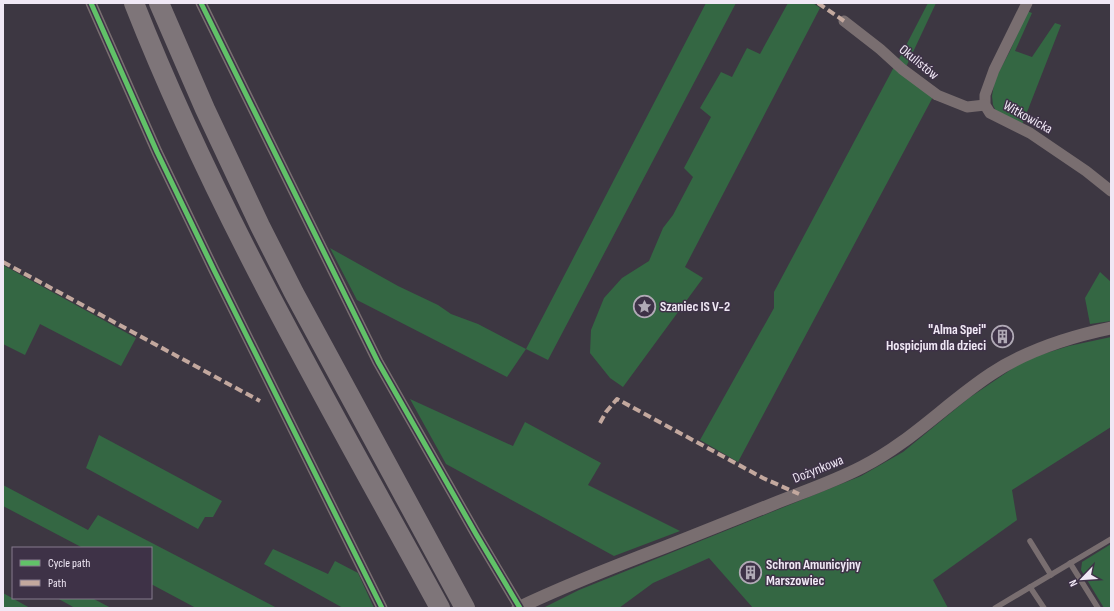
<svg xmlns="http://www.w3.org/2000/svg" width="1114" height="611" viewBox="0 0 1114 611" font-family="'Sofia Sans Condensed',sans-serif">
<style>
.green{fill:#346743}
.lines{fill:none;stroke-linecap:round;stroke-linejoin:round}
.service{stroke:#796e70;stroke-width:5.5}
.minor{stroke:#796e70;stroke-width:11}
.tertiary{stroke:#796e70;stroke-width:13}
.motorway{stroke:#7e7579;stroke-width:20}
.quiet{stroke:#c3a89e;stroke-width:4;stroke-dasharray:8 4;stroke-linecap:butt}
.cycleway-casing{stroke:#3e3247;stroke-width:8}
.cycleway{stroke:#61c268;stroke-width:5}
.labels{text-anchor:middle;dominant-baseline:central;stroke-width:3;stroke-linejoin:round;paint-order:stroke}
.street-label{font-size:14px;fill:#f0e8f5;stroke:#3e3247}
.poi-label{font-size:14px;font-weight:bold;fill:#f0e8f5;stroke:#3e3247;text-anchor:start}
</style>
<rect width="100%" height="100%" fill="#3d3742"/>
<g class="green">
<polygon points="706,3 736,3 548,360 526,349 507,377 357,300 330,248 398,286 438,305 451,314 478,324 526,349"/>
<polygon points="788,3 813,3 820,8 685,267 703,278 623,387 610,378 590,353 591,330 604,298 622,278 649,261 663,228 673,215 693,177 684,168 711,117 700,108 721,72 732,77 747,48 760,54"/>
<polygon points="928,3 936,3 906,67 899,59"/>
<polygon points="1027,11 1032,13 1015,51 1032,57 1055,23 1061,25 1022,125 996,111 993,105 992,96 995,79 1010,51"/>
<polygon points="895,65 934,95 738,462 700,440 774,308 774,292"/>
<polygon points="3,265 136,338 121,366 40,324 25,355 3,344"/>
<polygon points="1100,272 1111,282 1111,321 1090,324 1085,298"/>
<polygon points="1111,337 1111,427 1012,490 1017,520 933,580 948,608 753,608 709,558 653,583 619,608 543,608 579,590 861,476 903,452 969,398 1019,364 1040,355 1069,346"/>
<polygon points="410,399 513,446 525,422 601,463 588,485 680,531 614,556 446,464"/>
<polygon points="99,435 222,501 213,517 205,517 198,529 86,468"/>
<polygon points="3,485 88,530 98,515 277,608 196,608 151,584 151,548 83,548 3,506"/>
<polygon points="1111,544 1111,608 1104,608 1081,570 1082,562"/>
<polygon points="273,549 328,574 335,561 358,573 374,608 343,608 264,564"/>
<polygon points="3,593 30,608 3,608"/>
<polygon points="57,598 92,598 111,608 75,608"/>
</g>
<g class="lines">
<g class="service">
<polyline points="1030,541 1051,575"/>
<polyline points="1070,563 1098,608"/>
<polyline points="1030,587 1044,608"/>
<polyline points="995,608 1111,539"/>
</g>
<g class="minor">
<polyline points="91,3 157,152 214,270 382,608"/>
<polyline points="201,3 378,362 476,534 520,608"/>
<polyline points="1027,3 994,70 985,95 985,105 990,113 1030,133 1086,171 1111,191"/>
<polyline points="844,21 880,49 902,69 937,95 967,107 985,105"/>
</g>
<path class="tertiary" d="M518 608C566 585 615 566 665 547 701 533 737 518 773 504 803 492 833 482 862 467 910 443 947 403 991 374 1027 350 1068 337 1111 328"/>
<g class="motorway">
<path d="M134 3C217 214 332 410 440 608"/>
<polyline points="159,3 205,109 260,226 294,293 465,608"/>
</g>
<g class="quiet">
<polyline points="818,3 844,21"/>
<polyline points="3,262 260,401"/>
<polyline points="600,423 606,412 617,399 763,478 799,494"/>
</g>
<defs>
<g id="cycleway">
<polyline points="91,3 157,152 214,270 382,608"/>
<polyline points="201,3 378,362 476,534 520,608"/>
</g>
</defs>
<use href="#cycleway" class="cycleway-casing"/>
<use href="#cycleway" class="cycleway"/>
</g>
<defs>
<symbol id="sight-ring" viewBox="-11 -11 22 22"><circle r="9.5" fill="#3e3247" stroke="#b1aab6" stroke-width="1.5"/><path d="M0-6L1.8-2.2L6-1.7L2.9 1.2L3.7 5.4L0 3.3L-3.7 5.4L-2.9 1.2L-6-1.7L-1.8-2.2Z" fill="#b1aab6"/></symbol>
<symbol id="building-ring" viewBox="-11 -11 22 22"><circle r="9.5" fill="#3e3247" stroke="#b1aab6" stroke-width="1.5"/><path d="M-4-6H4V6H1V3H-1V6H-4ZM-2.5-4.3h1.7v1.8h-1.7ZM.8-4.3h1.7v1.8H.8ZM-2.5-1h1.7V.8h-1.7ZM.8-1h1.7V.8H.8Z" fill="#b1aab6"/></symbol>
</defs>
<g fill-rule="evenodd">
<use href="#sight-ring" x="632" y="294" width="25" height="25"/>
<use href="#building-ring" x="990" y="324" width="25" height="25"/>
<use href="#building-ring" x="738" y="560" width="25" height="25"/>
</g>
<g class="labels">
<g class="street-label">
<text transform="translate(919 62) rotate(39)">Okulistów</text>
<text transform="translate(1028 117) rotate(29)">Witkowicka</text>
<text transform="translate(818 469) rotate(-22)">Dożynkowa</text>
</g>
<g class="poi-label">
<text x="660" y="306">Szaniec IS V-2</text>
<text x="986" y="329" text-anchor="end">"Alma Spei"<tspan x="986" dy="16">Hospicjum dla dzieci</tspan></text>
<text x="766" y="564">Schron Amunicyjny<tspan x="766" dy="16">Marszowiec</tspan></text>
</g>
</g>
<rect width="1114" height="611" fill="none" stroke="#f0e8f5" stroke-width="8"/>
<rect x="12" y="547" width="140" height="52" fill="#3e3247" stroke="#857b8d"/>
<rect x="20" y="560" width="20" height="6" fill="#61c268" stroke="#857b8d"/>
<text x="48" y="567" font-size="12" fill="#f0e8f5">Cycle path</text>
<rect x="20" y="580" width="20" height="6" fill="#c3a89e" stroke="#857b8d"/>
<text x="48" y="587" font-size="12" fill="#f0e8f5">Path</text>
<g transform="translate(1082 579) rotate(245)" stroke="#3e3247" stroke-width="3" paint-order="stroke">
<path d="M0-3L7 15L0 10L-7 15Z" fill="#f0e8f5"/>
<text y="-6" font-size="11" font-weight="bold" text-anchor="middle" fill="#f0e8f5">N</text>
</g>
</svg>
